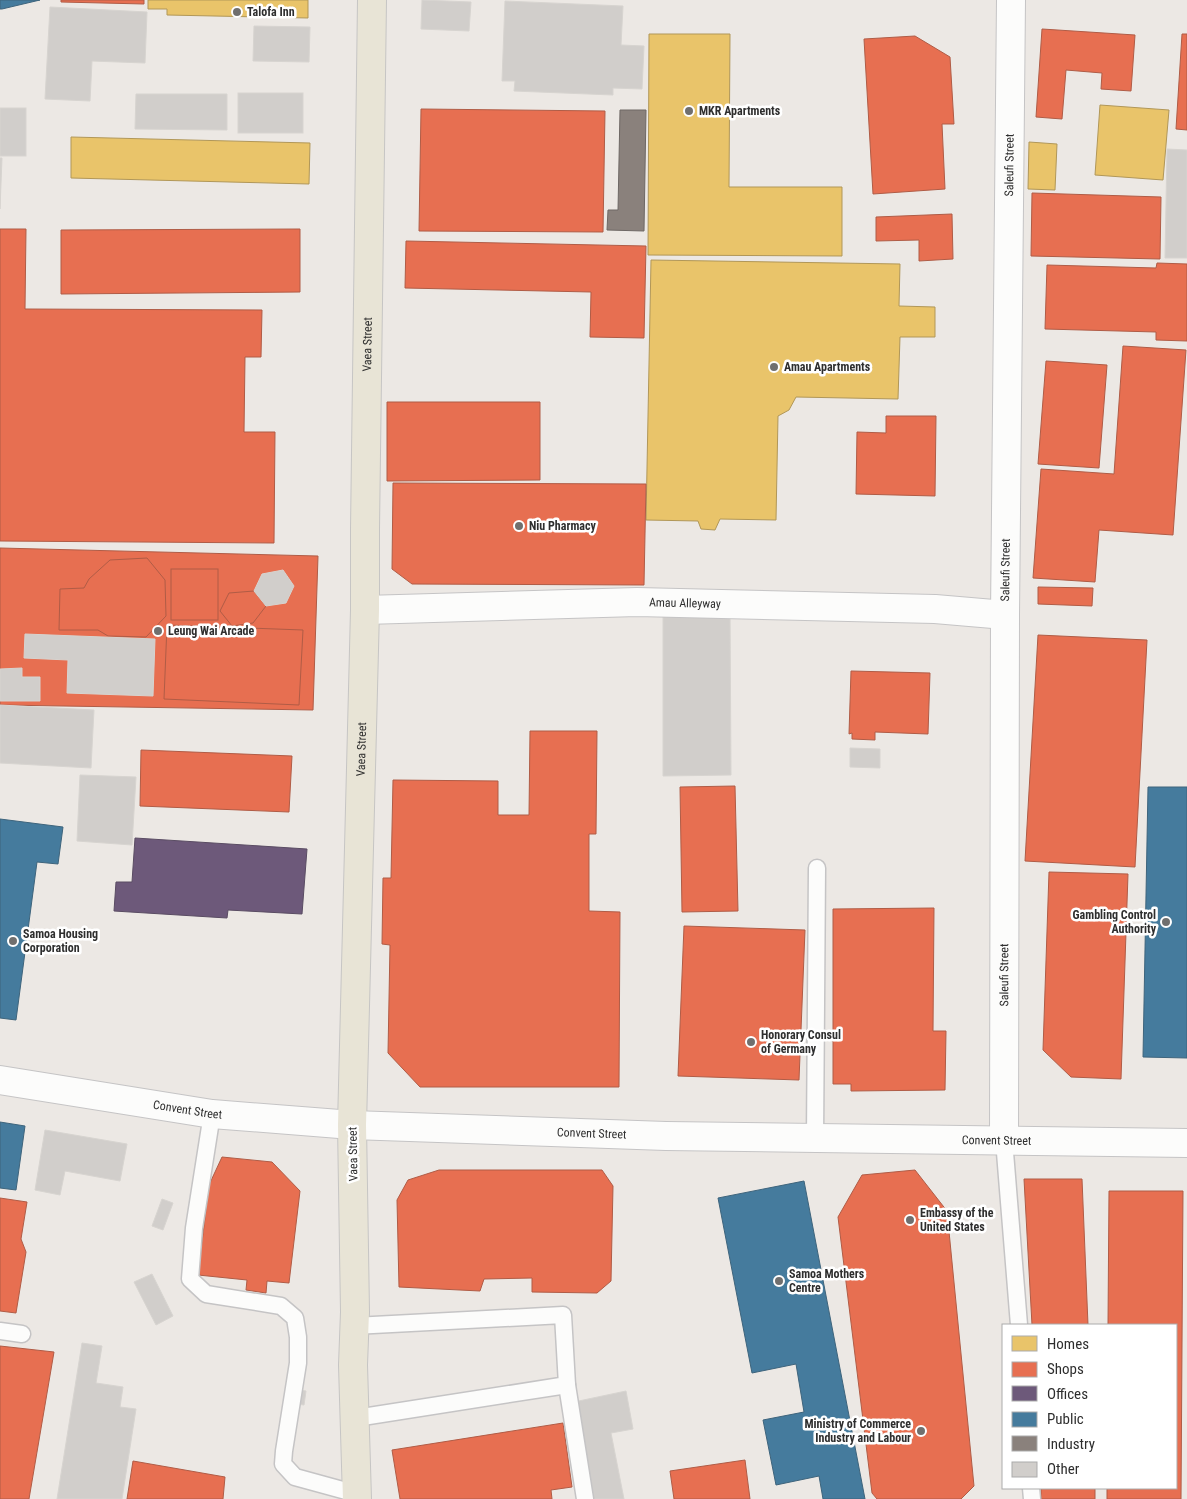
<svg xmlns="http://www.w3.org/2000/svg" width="1187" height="1499" viewBox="0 0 1187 1499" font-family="'Roboto Condensed',sans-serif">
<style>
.homes{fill:#e9c46a;stroke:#b19758}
.shops{fill:#e76f51;stroke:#b05c46}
.offices{fill:#6d597a;stroke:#5a4c63}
.public{fill:#457b9d;stroke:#3e647c}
.industry{fill:#8a817c;stroke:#6e6865}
.building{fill:#d1cecb;stroke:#d7d4d0}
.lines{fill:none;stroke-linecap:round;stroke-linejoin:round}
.lane-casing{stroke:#c5c4c5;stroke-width:19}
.street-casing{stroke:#c5c4c5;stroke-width:30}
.secondary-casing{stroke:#c5c4c5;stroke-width:30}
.primary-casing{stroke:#c6c5c4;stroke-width:30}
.lane{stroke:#fcfcfb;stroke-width:16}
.street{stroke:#fcfcfb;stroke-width:28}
.secondary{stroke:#fcfcfb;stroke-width:28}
.primary{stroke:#e8e4d6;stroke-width:28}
.poi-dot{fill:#706f6e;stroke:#fff;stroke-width:2}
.labels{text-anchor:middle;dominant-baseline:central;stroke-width:5;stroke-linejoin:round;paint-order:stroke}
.poi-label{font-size:12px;font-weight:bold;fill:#2e2e2e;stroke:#fff;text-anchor:start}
.street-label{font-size:12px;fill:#2e2e2e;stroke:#fff}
</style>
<rect width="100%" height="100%" fill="#ece8e4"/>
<g class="homes">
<polygon points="148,0 308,0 308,18 167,15 167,9 148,9"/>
<polygon points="649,34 730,34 729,187 842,187 842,256 648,255"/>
<polygon points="1100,105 1169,110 1163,180 1095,175"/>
<polygon points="71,137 310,143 309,184 71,178"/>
<polygon points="1029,142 1057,144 1055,190 1028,189"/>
<polygon points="651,260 900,264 899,306 935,307 935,337 900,337 898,399 796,397 789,410 778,416 776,520 720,519 715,530 701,529 698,521 646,520"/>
</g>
<g class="shops">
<polygon points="61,0 144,0 144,4 61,2"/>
<polygon points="1042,29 1135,35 1131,91 1101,89 1102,73 1066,70 1062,119 1036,117"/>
<polygon points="1182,34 1187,34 1187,130 1176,129"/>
<polygon points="915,36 950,57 954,124 942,124 945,189 873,194 864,39"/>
<polygon points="421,109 605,111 603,232 419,231"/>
<polygon points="1032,193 1161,197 1160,259 1031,256"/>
<polygon points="952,214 953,259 919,261 919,240 876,241 876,217"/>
<polygon points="0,229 26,229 25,309 262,310 261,357 245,357 244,432 275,432 274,543 0,541"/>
<polygon points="300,229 300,292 61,294 61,230"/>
<polygon points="406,241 646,246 644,338 590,337 591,292 405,288"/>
<polygon points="1157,263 1187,264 1187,341 1156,340 1156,332 1045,329 1047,265 1156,268"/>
<polygon points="1123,346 1186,350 1173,535 1099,530 1095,582 1033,578 1041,469 1114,474"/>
<polygon points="1046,361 1107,365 1099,468 1038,464"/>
<polygon points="387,402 540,402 540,480 387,481"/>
<polygon points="886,416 936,416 935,496 856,494 857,432 886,433"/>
<polygon points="393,483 646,484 644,585 412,584 392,569"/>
<polygon points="0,548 318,556 313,710 0,705"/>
<polygon points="147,558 165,580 166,616 146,637 108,636 98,630 59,630 60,589 84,588 89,579 110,560"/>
<rect x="171" y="569" width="47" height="51"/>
<polygon points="1038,587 1093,588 1092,606 1038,604"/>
<polygon points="254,591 266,606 253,623 232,626 220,611 229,593"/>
<polygon points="167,625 303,630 299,705 164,699"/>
<polygon points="1038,635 1147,640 1135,867 1025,861"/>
<polygon points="851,671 930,673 928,734 875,732 875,740 852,739 852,733 849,734"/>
<polygon points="530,731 597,731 596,834 589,834 589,911 620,912 619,1087 420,1087 388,1053 390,945 382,944 383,878 391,878 393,780 498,781 498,815 529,815"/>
<polygon points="141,750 292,756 289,812 140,806"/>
<polygon points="735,786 738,911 682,912 680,787"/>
<polygon points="1049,872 1128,874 1121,1079 1071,1077 1043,1050"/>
<polygon points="934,908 933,1031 946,1031 945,1090 851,1091 851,1084 833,1084 833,909"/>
<polygon points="684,926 805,930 799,1080 678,1076"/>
<polygon points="222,1157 272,1162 300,1191 289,1283 267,1281 266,1293 246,1290 247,1280 198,1275 209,1185"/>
<polygon points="439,1170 602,1170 613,1186 611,1281 597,1293 532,1292 532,1278 484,1279 480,1291 399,1287 397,1200 408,1180"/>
<polygon points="915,1170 947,1211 974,1486 961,1499 877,1499 872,1493 838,1217 862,1175"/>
<polygon points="1024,1179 1082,1179 1088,1325 1032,1325"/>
<polygon points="1109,1191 1183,1191 1181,1499 1107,1499 1107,1488 1176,1488 1176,1325 1108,1325"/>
<polygon points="0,1198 27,1202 21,1239 26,1252 16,1313 0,1311"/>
<polygon points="0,1346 54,1352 29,1499 0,1499"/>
<polygon points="563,1423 572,1487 551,1490 552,1499 400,1499 392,1450"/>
<polygon points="745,1460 750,1499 674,1499 670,1471"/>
<polygon points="133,1461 225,1477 223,1499 127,1499"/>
<rect x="1041" y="1488" width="54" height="11"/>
</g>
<polygon class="offices" points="135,838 307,849 302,914 228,910 227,918 114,911 116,882 132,882"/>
<g class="public">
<polygon points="0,0 40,0 2,9 0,9"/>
<polygon points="1148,787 1187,787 1187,1058 1143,1057"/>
<polygon points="0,819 63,827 58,864 37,862 16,1020 0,1018"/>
<polygon points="0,1122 25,1126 16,1190 0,1188"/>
<polygon points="804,1181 865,1499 823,1499 819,1476 776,1485 763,1420 804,1412 796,1364 752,1373 718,1198"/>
</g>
<polygon class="industry" points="620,110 646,110 644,231 607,230 608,210 618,210"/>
<g class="building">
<polygon points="422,0 471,2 469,31 421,29"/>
<polygon points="505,1 623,6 621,45 644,46 642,89 613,88 613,95 514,91 515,81 502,81"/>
<polygon points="50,7 147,12 145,63 92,61 90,101 45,99"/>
<polygon points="254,26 310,27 309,62 253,61"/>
<rect x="238" y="93" width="65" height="40"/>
<polygon points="136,94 227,94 227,130 135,129"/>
<rect x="0" y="108" width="26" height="48"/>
<polygon points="1167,149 1187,150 1187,258 1165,258"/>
<polygon points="0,158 2,158 0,209"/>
<polygon points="283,570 294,586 286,603 266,606 254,591 262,574"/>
<polygon points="663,609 730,609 731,775 663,776"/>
<polygon points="25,634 155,639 153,696 67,693 68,660 24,658"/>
<polygon points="22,668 22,677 40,677 40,701 0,701 0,669"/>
<polygon points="0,705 94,710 91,768 0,763"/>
<polygon points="850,748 880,749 880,768 850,767"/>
<polygon points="80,775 136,777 132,845 77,841"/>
<polygon points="45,1130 127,1144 120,1181 65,1171 60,1195 35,1190"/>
<polygon points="162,1199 173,1203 163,1230 152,1226"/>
<polygon points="152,1274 173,1316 156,1325 134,1282"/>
<polygon points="82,1343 102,1346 96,1383 123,1387 120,1407 136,1409 122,1499 57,1499"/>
<polygon points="292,1389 306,1391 304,1405 289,1403"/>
<polygon points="626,1391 633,1429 611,1433 624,1499 592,1499 574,1402"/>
</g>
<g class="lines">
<defs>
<g id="lane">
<polyline points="212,1114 194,1228 190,1279 206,1294 281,1306 295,1318 298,1337 298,1363 284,1451 283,1464 295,1477 357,1494"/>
<polyline points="815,1138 817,868"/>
<polyline points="1004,1140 1019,1325"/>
<polyline points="354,1326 563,1315 567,1385 356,1418"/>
<polyline points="0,1331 22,1334"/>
<polyline points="567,1385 585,1499"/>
<polyline points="1031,1488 1032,1499"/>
</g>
<g id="street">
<path id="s1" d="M365 610 637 602 935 609 1005 615"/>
</g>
<g id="secondary">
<path id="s2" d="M0 1080 212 1114 352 1125 666 1136 1187 1143"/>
<path id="s3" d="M1004 1140 1005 615 1011 0"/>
</g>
<g id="primary">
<path id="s4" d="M357 1499 353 1365 355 1312 352 1125 365 610V529L372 0"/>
</g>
</defs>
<use href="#lane" class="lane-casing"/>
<use href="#street" class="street-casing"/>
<use href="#secondary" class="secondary-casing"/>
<use href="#primary" class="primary-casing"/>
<use href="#lane" class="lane"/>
<use href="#street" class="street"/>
<use href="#secondary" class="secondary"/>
<use href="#primary" class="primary"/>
</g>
<g class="poi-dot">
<circle cx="237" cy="12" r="5"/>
<circle cx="689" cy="111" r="5"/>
<circle cx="774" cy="367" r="5"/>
<circle cx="519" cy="526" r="5"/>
<circle cx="158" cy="631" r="5"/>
<circle cx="1166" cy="922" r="5"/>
<circle cx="13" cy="941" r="5"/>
<circle cx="751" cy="1042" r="5"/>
<circle cx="910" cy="1220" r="5"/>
<circle cx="779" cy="1281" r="5"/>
<circle cx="921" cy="1431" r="5"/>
</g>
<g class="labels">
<g class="poi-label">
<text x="247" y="12">Talofa Inn</text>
<text x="699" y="111">MKR Apartments</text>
<text x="784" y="367">Amau Apartments</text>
<text x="529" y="526">Niu Pharmacy</text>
<text x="168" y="631">Leung Wai Arcade</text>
<text x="1156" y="915" text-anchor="end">Gambling Control<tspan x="1156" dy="14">Authority</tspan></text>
<text x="23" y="934">Samoa Housing<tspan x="23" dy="14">Corporation</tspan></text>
<text x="761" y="1035">Honorary Consul<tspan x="761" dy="14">of Germany</tspan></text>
<text x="920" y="1213">Embassy of the<tspan x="920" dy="14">United States</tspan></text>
<text x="789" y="1274">Samoa Mothers<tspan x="789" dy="14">Centre</tspan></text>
<text x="911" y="1424" text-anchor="end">Ministry of Commerce<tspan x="911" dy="14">Industry and Labour</tspan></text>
</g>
<g class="street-label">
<text stroke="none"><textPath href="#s3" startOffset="975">Saleufi Street</textPath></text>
<text stroke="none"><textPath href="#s4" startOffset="1155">Vaea Street</textPath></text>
<text stroke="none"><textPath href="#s3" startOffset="570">Saleufi Street</textPath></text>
<text stroke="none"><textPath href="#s1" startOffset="320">Amau Alleyway</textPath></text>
<text stroke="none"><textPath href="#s4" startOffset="750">Vaea Street</textPath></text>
<text stroke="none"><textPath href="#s3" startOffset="165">Saleufi Street</textPath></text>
<text stroke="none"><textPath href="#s2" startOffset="190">Convent Street</textPath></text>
<text stroke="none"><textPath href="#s2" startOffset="595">Convent Street</textPath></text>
<text stroke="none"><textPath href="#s2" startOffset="1000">Convent Street</textPath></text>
<text transform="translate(353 1154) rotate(-91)">Vaea Street</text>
</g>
</g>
<rect x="1002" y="1324" width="175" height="165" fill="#ffffff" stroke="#ababab"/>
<rect x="1012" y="1336" width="25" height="15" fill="#e9c46a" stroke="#ababab"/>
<text x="1047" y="1349" font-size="15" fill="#2e2e2e">Homes</text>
<rect x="1012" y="1362" width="25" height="15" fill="#e76f51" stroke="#ababab"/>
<text x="1047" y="1374" font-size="15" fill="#2e2e2e">Shops</text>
<rect x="1012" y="1386" width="25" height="15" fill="#6d597a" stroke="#ababab"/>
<text x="1047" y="1399" font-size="15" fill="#2e2e2e">Offices</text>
<rect x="1012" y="1412" width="25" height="15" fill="#457b9d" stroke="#ababab"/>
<text x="1047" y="1424" font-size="15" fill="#2e2e2e">Public</text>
<rect x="1012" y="1436" width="25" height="15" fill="#8a817c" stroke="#ababab"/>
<text x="1047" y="1449" font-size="15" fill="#2e2e2e">Industry</text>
<rect x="1012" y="1462" width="25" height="15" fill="#d1cecb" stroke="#ababab"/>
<text x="1047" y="1474" font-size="15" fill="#2e2e2e">Other</text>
</svg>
